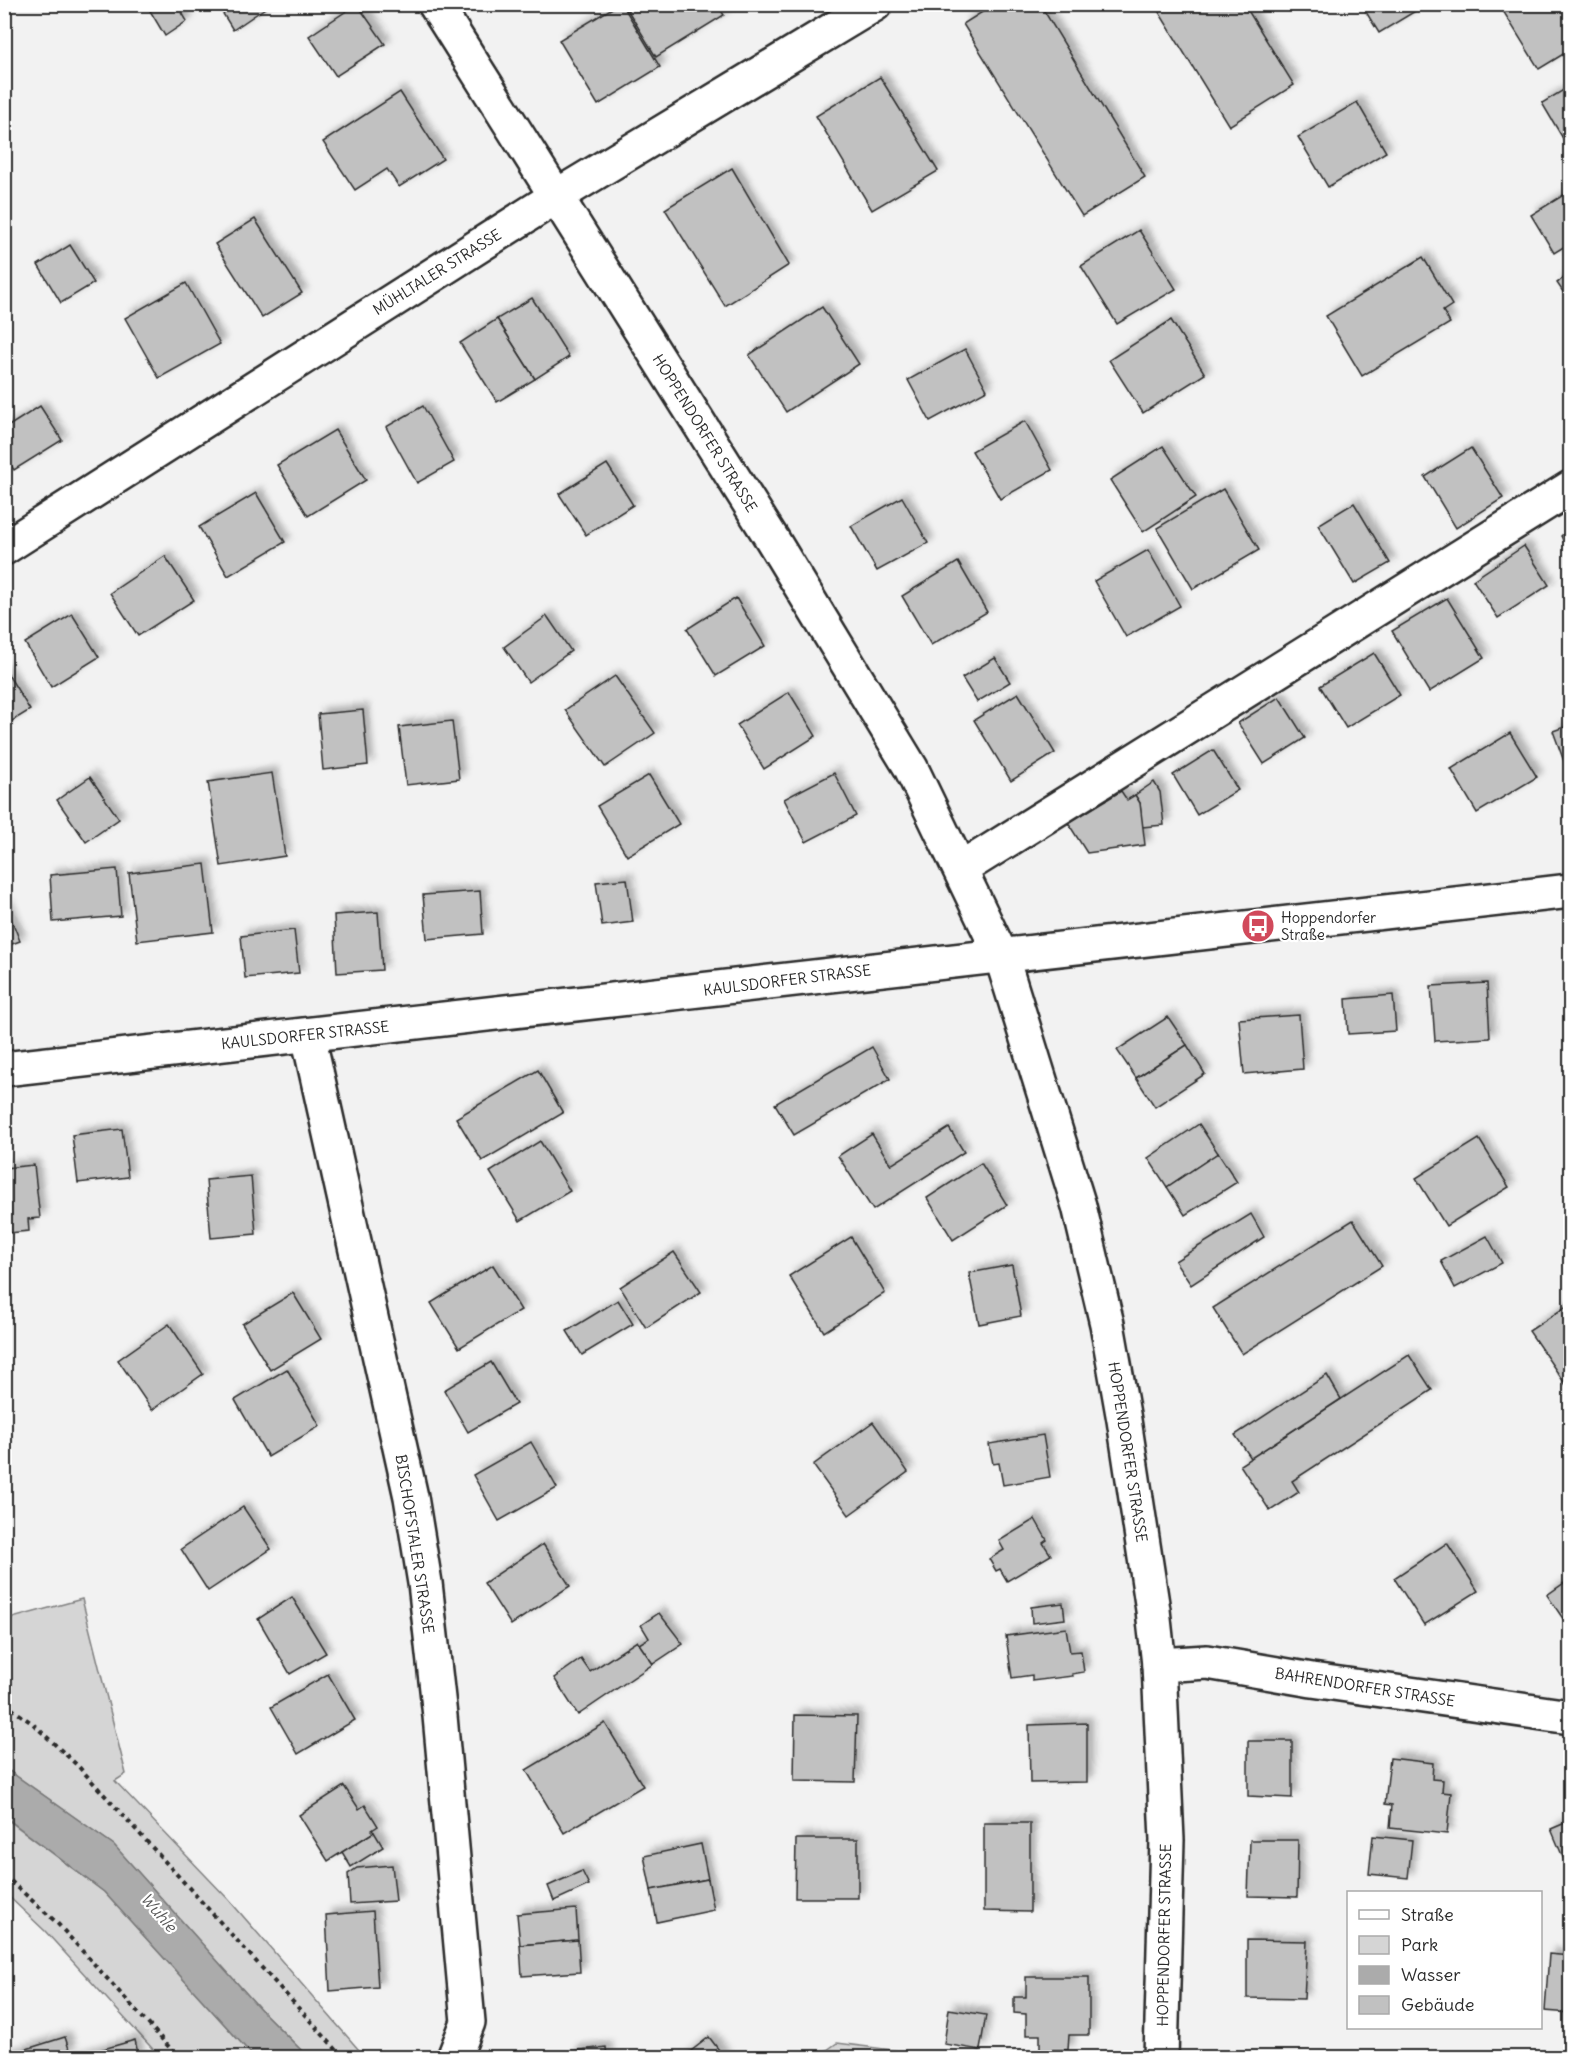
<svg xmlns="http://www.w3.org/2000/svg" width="1575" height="2062" viewBox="0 0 1575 2062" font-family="Delius,sans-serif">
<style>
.green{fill:#d5d5d5;stroke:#808080;stroke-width:1.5}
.water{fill:#ababab;stroke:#787878;stroke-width:1.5}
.building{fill:#c1c1c1;stroke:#2b2b2b;stroke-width:1.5;filter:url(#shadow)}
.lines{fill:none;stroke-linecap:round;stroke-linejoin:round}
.minor-casing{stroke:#2b2b2b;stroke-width:38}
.major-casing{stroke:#2b2b2b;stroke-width:38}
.path{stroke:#2b2b2b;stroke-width:4;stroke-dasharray:4.5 4.5;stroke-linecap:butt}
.minor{stroke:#fff;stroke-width:33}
.major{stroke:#fff;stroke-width:33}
.labels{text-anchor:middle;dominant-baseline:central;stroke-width:4.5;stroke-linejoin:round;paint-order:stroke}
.street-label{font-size:15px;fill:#2b2b2b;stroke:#fff}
.poi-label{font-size:15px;fill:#2b2b2b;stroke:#fff;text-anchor:start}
.water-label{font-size:16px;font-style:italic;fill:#585858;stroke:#fff}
</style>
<defs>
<filter id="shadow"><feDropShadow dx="5.5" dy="-5.5" stdDeviation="3" flood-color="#0004"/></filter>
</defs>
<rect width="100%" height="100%" fill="#f2f2f2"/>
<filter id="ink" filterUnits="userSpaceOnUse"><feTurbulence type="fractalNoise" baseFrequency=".0167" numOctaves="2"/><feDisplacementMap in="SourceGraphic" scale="12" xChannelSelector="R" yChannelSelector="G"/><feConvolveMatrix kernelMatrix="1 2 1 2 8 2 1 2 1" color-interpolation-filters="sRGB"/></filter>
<g filter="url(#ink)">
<g class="green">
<polygon points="82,1599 126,1774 115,1781 229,1900 365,2057 308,2057 262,2011 114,1845 5,1768 5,1620"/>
<polygon points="4,1817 104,1892 254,2057 160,2057 45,1931 5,1893"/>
<polygon points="837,2043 947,2057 817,2057"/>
</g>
<polygon class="water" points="5,1768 114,1845 262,2011 308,2057 254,2057 104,1892 5,1817"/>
<g class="building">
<polygon points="146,4 177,4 187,21 165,36"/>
<polygon points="217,4 271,4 233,30"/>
<polygon points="357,4 385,44 336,76 309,36"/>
<polygon points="619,4 622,4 660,67 598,105 559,40"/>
<polygon points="624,4 717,4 724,15 656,57"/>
<polygon points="995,4 1040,4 1145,177 1082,216 963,24"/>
<polygon points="1154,4 1244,4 1294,85 1229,126"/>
<polygon points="1361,4 1427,4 1379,33"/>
<polygon points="1503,4 1566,4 1570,12 1570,50 1539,69 1500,6"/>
<polygon points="880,77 938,171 872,210 816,116"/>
<polygon points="1570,86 1570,146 1568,147 1542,103"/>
<polygon points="400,92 443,159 399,187 387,169 355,190 323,142"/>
<polygon points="1357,102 1386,152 1328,187 1298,137"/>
<polygon points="732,168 789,265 725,306 665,209"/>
<polygon points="1570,191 1570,243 1554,253 1531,215"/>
<polygon points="255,219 302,293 262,318 215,244"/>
<polygon points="1139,230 1176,289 1117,324 1081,266"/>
<polygon points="70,245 94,283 61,303 38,265"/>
<polygon points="1423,257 1452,305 1443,311 1450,323 1362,376 1326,316"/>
<polygon points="1570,273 1570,302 1557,283"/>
<polygon points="186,283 220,344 159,378 125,318"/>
<polygon points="532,298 569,357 535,379 497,319"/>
<polygon points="822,307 859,364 786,412 749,355"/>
<polygon points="497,319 535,379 497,402 460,343"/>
<polygon points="1171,320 1205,374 1143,413 1109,360"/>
<polygon points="965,349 987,390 930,421 908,380"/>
<polygon points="40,406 62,440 14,470 4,455 4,429"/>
<polygon points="423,406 454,462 417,483 386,427"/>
<polygon points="1025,421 1052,470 1000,499 972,451"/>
<polygon points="335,430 366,480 308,516 277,465"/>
<polygon points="1163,446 1196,497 1143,532 1110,480"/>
<polygon points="1471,448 1503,498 1456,528 1425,477"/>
<polygon points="607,464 633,505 586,535 559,494"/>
<polygon points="1223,489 1259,550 1193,589 1157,528"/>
<polygon points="256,493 285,542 228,576 199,527"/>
<polygon points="902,497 928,543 877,571 851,526"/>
<polygon points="1354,503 1390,563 1354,584 1318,525"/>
<polygon points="1570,530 1570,553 1561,536"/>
<polygon points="1524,546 1549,585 1498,618 1473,580"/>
<polygon points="1148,550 1180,606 1126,637 1094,581"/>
<polygon points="165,556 194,600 138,636 110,593"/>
<polygon points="958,562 987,612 931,645 902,596"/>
<polygon points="736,598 765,646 716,676 687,629"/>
<polygon points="1447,598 1484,658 1429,692 1392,631"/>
<polygon points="72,614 99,657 51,687 25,643"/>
<polygon points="547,616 571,651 528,682 504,647"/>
<polygon points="1374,653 1400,695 1346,728 1320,686"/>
<polygon points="995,658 1010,682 977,702 962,678"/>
<polygon points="4,668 30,710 4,726"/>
<polygon points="615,676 655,733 605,767 565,710"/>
<polygon points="789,692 816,736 764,769 737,725"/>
<polygon points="1018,693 1055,753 1011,781 974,720"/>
<polygon points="1279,697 1305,738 1264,764 1238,723"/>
<polygon points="363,710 368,765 323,770 318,714"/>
<polygon points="452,721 459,779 406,785 399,727"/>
<polygon points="1570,725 1570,778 1553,731"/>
<polygon points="1510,733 1537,777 1477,813 1451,769"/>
<polygon points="1213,750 1238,790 1197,815 1173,775"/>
<polygon points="272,773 285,856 221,866 208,782"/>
<polygon points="834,773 856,816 806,842 784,799"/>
<polygon points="649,775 679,824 627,856 597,806"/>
<polygon points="90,777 119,819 86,842 57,800"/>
<polygon points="1154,782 1160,792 1164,825 1142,827 1140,803 1135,795"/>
<polygon points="1121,791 1127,800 1135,795 1140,803 1145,845 1087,853 1068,823"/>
<polygon points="205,864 213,932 137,941 129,873"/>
<polygon points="117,869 121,916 53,922 50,875"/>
<polygon points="627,879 633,922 602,926 596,882"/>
<polygon points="480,891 483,934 427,939 423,895"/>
<polygon points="6,906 20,941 4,947 4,907"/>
<polygon points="378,912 382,970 337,973 334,915"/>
<polygon points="294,930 299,973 245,978 241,936"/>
<polygon points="1487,983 1490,1038 1435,1041 1431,986"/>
<polygon points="1393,995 1396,1031 1348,1034 1346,999"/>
<polygon points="1299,1015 1303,1069 1244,1074 1239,1019"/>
<polygon points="1168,1017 1187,1045 1136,1078 1117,1050"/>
<polygon points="1187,1045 1205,1074 1155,1107 1136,1078"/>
<polygon points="872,1047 890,1079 794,1135 775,1104"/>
<polygon points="538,1070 563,1113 482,1161 456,1118"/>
<polygon points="1199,1124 1218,1153 1167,1187 1148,1158"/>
<polygon points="949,1128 964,1152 873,1210 838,1156 872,1134 891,1165"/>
<polygon points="122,1129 128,1177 78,1183 72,1135"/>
<polygon points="1479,1139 1509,1187 1446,1226 1416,1178"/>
<polygon points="540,1141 570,1191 520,1221 490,1172"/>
<polygon points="1218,1153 1237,1182 1185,1215 1167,1187"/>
<polygon points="981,1163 1007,1205 953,1240 927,1198"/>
<polygon points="34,1165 40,1218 28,1219 29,1231 9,1233 8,1222 4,1223 4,1168"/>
<polygon points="251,1176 256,1234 211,1238 206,1180"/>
<polygon points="1251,1214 1264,1237 1191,1285 1175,1261"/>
<polygon points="1353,1220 1382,1266 1242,1354 1213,1308"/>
<polygon points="1487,1236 1502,1263 1455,1288 1441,1261"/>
<polygon points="851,1237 885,1293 824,1332 789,1276"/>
<polygon points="674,1252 701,1292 646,1328 620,1287"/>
<polygon points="493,1265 521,1310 459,1348 431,1303"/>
<polygon points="1012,1265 1021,1316 979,1324 969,1273"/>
<polygon points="293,1293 321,1339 270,1370 242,1324"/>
<polygon points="618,1300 633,1324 582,1355 567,1331"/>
<polygon points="1570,1304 1570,1386 1568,1388 1529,1331"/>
<polygon points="169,1324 203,1374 152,1410 118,1360"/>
<polygon points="1409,1355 1432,1390 1292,1481 1299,1492 1270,1511 1240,1465"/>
<polygon points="491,1362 516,1404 468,1432 444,1390"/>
<polygon points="287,1369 320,1426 268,1457 235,1400"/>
<polygon points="1327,1375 1341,1399 1251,1458 1235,1435"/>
<polygon points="873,1422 908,1472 849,1515 813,1465"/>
<polygon points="1043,1435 1050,1477 1003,1485 999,1463 993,1464 989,1444"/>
<polygon points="531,1442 557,1488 499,1521 473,1475"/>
<polygon points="243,1507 271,1549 208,1591 181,1549"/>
<polygon points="1035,1519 1047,1540 1043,1543 1051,1555 1007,1581 1000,1569 996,1571 989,1559 1004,1550 999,1541"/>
<polygon points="1447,1543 1478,1591 1424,1625 1394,1578"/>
<polygon points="543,1544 570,1586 511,1625 484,1583"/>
<polygon points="1570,1579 1570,1629 1547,1595"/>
<polygon points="292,1597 326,1653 290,1674 258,1619"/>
<polygon points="1063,1603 1065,1619 1032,1623 1031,1607"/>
<polygon points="659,1613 683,1644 653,1664 639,1644 649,1638 641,1625"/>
<polygon points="1066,1628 1070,1652 1081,1651 1084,1672 1072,1674 1073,1676 1032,1681 1032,1675 1012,1678 1006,1636"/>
<polygon points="637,1641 653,1664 578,1715 554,1678 581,1659 590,1672"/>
<polygon points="328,1674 355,1720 298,1754 271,1707"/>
<polygon points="795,1715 857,1716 855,1782 794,1781"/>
<polygon points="605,1723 643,1786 564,1833 526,1770"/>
<polygon points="1087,1723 1087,1782 1030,1783 1029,1725"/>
<polygon points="1248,1741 1292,1741 1292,1798 1248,1796"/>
<polygon points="1390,1758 1433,1763 1432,1779 1443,1780 1442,1792 1451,1793 1447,1834 1390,1828 1392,1805 1385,1804"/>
<polygon points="344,1786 359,1809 365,1805 378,1826 372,1830 374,1832 328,1861 299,1815"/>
<polygon points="1570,1821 1570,1874 1551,1829"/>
<polygon points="984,1823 1030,1823 1030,1912 984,1911"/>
<polygon points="374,1832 383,1847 351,1867 342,1852"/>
<polygon points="1373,1836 1412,1840 1408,1878 1369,1874"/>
<polygon points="796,1839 858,1839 858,1898 795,1898"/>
<polygon points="1250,1840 1298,1840 1297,1897 1248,1896"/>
<polygon points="701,1844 708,1879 651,1890 644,1856"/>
<polygon points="392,1865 396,1901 350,1904 348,1874 357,1868"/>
<polygon points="582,1871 589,1885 554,1901 548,1886"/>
<polygon points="708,1879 714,1910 657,1922 651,1890"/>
<polygon points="576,1909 578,1940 520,1945 517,1914"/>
<polygon points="373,1911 378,1987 330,1991 326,1915"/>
<polygon points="578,1940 580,1972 522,1976 520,1945"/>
<polygon points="1247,1940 1307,1941 1304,1999 1247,1998"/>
<polygon points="1549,1954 1570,1956 1570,2013 1545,2011"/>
<polygon points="1026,1977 1089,1977 1089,2035 1069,2035 1068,2050 1040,2050 1040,2035 1026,2035 1026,2014 1014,2013 1014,1997 1026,1997"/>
<polygon points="949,2009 986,2015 980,2050 944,2044"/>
<polygon points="65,2037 70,2052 52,2058 4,2058 4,2056"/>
<polygon points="709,2037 725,2058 682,2058"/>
<polygon points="135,2040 139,2058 72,2058"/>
<polygon points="606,2047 607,2058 572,2058 572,2051"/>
</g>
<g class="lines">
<defs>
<g id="minor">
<polyline points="435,4 772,539 911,768 1001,955 1079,1206 1107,1324 1124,1420 1153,1610 1159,1665 1167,1840 1161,2058"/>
<polyline points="4,548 557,196 875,4"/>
<polyline points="961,869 1570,488"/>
<polyline points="308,1035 411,1497 425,1583 440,1716 468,2022 454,2058"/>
<polyline points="1159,1665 1207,1662 1312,1680 1570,1717"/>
</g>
<polyline id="major" points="4,1069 1570,891"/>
</defs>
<use href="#minor" class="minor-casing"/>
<use href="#major" class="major-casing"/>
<g class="path">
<polyline points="4,1703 33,1724 78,1766 344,2058"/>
<polyline points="4,1875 57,1923 179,2058"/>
</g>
<use href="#minor" class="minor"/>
<use href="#major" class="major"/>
</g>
</g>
<defs>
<symbol id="bus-disc" viewBox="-11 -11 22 22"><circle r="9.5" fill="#d1495b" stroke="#fff"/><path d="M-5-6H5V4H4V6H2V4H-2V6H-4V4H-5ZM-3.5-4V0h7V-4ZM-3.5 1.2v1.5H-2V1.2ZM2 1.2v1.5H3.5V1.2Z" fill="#fff"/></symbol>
</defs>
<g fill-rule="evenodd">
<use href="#bus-disc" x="1239" y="907" width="38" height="38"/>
</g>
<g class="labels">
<g class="street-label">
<text transform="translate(437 272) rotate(-32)">MÜHLTALER STRASSE</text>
<text transform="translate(705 433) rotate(58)">HOPPENDORFER STRASSE</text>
<text transform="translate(787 980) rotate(-7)">KAULSDORFER STRASSE</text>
<text transform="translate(305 1035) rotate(-6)">KAULSDORFER STRASSE</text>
<text transform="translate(1128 1452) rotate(81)">HOPPENDORFER STRASSE</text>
<text transform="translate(415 1544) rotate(81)">BISCHOFSTALER STRASSE</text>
<text transform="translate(1365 1687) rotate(9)">BAHRENDORFER STRASSE</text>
<text transform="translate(1164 1935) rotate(-89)">HOPPENDORFER STRASSE</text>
</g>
<g class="poi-label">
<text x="1281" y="917">Hoppendorfer<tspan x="1281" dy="17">Straße</tspan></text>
</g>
<g class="water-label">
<text transform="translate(159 1912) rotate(49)">Wuhle</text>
</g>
</g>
<rect width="1575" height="2062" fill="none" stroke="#fff" stroke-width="24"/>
<rect x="12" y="12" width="1551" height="2038" fill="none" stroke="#2b2b2b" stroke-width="2" filter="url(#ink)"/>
<rect x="1347" y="1891" width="195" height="138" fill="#ffffff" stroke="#aaaaaa" stroke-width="1.5"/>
<rect x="1359" y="1910" width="30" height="9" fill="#ffffff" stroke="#aaaaaa" stroke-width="1.5"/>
<text x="1401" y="1921" font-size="18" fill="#2b2b2b">Straße</text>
<rect x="1359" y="1936" width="30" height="18" fill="#d5d5d5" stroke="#aaaaaa" stroke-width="1.5"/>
<text x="1401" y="1951" font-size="18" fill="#2b2b2b">Park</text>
<rect x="1359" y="1966" width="30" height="18" fill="#ababab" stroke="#aaaaaa" stroke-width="1.5"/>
<text x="1401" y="1981" font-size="18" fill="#2b2b2b">Wasser</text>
<rect x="1359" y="1996" width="30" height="18" fill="#c1c1c1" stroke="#aaaaaa" stroke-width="1.5"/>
<text x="1401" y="2011" font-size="18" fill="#2b2b2b">Gebäude</text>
</svg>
